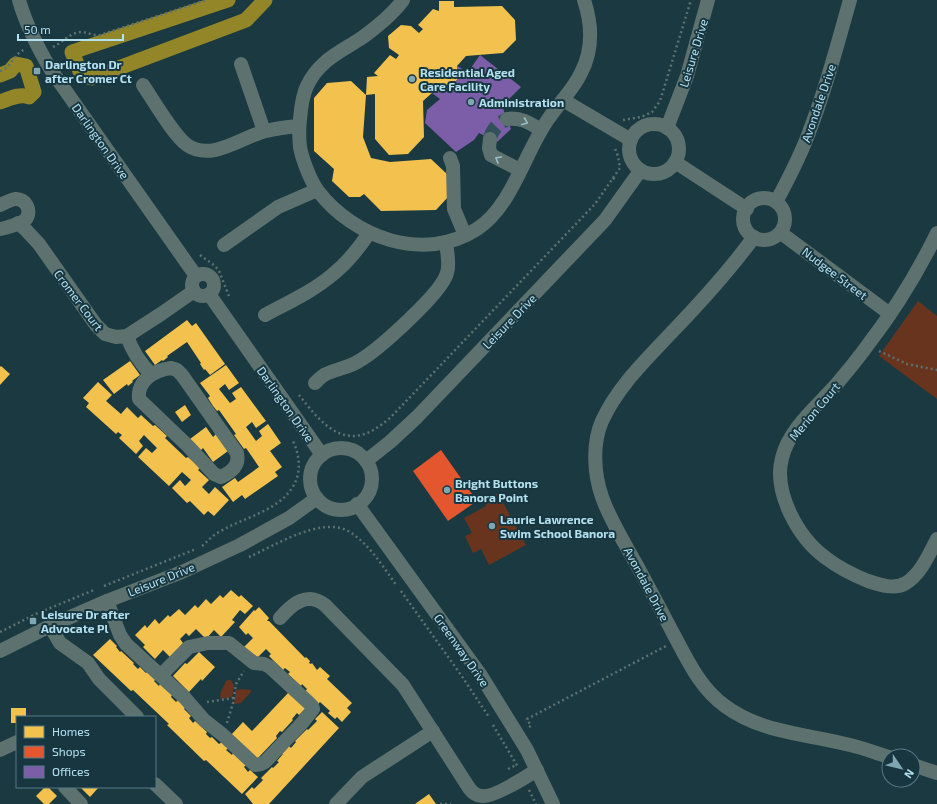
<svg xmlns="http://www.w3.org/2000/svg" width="937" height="804" viewBox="0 0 937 804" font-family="'Exo 2',sans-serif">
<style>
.green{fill:#69341e}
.homes{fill:#f2c14e}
.shops{fill:#e4572e}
.offices{fill:#7b5ea7}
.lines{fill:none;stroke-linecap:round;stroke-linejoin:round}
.canal{stroke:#928628;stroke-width:15}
.minor-tunnel{stroke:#31525b;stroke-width:14;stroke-dasharray:14 7;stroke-linecap:butt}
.path{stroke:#5d7170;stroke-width:2.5;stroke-dasharray:2 3;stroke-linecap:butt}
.minor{stroke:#5d726e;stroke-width:14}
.oneway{stroke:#9ac0c9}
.poi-dot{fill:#7ea6b3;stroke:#173640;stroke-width:1.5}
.labels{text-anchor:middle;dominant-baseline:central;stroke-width:4;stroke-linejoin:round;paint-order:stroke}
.street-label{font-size:12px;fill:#b4e1f0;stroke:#173640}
.poi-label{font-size:12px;font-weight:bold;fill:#b4e1f0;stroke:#173640;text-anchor:start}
</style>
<rect width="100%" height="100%" fill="#1a3941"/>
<g class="green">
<polygon points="918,301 937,316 937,399 879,356"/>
<polygon points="498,493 526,545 489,565 481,549 473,553 465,536 472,533 464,518 486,506 484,500"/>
<polygon points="228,680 231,680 234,686 232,697 221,699 220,694 226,681"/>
<polygon points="243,689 251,690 251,692 241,703 234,704 236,690"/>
</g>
<g class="homes">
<polygon points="439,1 454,1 454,7 502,6 515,20 516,40 503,53 466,56 457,66 457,80 448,90 432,93 423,101 424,137 408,154 389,155 375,139 375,94 366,95 367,77 378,76 374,73 390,55 396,59 399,55 389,48 388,36 401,25 411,26 419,33 423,29 418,25 433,9 439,11"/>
<polygon points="351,81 366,95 363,137 371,158 390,162 431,159 448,175 449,196 436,210 381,211 364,194 360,197 349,197 332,181 334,169 314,151 314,98 327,83"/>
<polygon points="187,320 192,326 196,323 225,364 210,375 205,369 204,370 200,364 201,363 187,342 167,356 168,357 163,361 162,360 155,365 145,351"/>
<polygon points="130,361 140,375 132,381 133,382 128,386 127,384 114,394 103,380"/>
<polygon points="226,365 239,383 229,390 225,384 219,389 230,403 236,399 232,393 241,387 266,421 256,428 252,422 246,427 256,441 262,436 259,431 268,424 281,443 270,451 282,467 275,472 278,476 245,499 242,495 233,502 222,487 235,478 238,482 259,467 246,448 244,449 234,435 236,434 219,410 217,411 213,406 208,398 210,396 200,383"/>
<polygon points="1,366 10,374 0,385 0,367"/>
<polygon points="98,382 112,395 106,401 121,414 127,407 138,418 141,415 153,426 155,425 167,436 165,438 186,458 188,457 200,468 198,470 209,480 202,487 209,494 215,487 229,500 214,516 208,511 204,515 190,501 187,503 172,488 180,480 185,486 191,480 182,472 169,486 138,457 146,448 152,453 157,448 144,435 139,441 143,446 136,454 119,438 122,435 118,432 116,434 86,407 89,403 83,398"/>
<polygon points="185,405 191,415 182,422 175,412"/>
<polygon points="206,427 213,437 216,434 228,451 213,462 203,448 200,451 190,439"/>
<polygon points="231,590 239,597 241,595 253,606 245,614 240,610 232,620 235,622 221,637 214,630 206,639 196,629 189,636 186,633 180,639 183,643 170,657 163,650 155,659 143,647 145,645 135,635 145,625 147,628 155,619 159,624 168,615 170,617 179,609 185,615 195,605 198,608 206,599 211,604 220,595 223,598"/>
<polygon points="259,607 269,618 267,621 269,621 305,658 306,657 310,661 309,663 311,664 312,663 317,670 320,667 330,676 327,679 352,703 347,708 351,712 342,722 337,717 335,719 328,713 330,711 320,702 318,704 305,692 307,689 302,684 301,686 288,674 290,672 285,668 283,670 269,656 271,654 266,649 256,659 244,647 253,638 248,633 246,635 239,627 254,610 255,611"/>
<polygon points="110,639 117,646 116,647 120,652 121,651 134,663 133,664 138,669 140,667 146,673 148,671 156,679 154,681 159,686 160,684 172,695 171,697 176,702 178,700 186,707 184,709 191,716 189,718 193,723 195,721 207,732 206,734 210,738 212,737 219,744 222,742 229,748 226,750 232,755 233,753 246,765 244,767 248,772 250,770 258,777 242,794 206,760 204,761 167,725 169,724 133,690 131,691 93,655"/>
<polygon points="199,652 215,667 202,681 201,679 189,692 173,676 185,663 187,664"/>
<polygon points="289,692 306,708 299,715 297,713 292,719 293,720 282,732 280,731 276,736 277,738 257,759 231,735 243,722 252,731"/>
<polygon points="11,708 26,708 26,717 17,717 17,723 11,723"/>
<polygon points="322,712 339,728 269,804 253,804 245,794 252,787 254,789 263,780 261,778 272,767 273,768 279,762 277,761 283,754 282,754 289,746 291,748 296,742 295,741 307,729 308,730 317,721 315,719"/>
<polygon points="45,787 48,787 57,796 49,804 44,804 36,796"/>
<polygon points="80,787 99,787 90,797"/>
<polygon points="429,794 436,804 415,804"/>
</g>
<polygon class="shops" points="441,450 477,501 448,521 413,471"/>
<polygon class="offices" points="480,55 521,87 502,106 511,129 497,142 479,133 474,140 456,152 425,123 427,110 440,99 432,93 448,90 457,80 457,66 468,72"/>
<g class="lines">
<g class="canal">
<polyline points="228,0 72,52 82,76 92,78 246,20 265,0"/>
<path d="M0 75 10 71 16 64 26 66 34 92 29 97C20 93 9 99 0 102"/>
</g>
<path class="minor-tunnel" d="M490 139C492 129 498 124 507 119"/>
<g class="path">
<path d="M53 47C62 43 69 33 81 32 88 32 93 36 100 35L206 0"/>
<path d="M0 71C13 67 13 53 26 49"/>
<polyline points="623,120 641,117 652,112 660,101 691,0"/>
<polyline points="613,178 620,168 618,156 614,146"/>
<polyline points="200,255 215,266 219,271 229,296"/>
<polyline points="879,351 907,364 937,370"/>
<path d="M299 395C318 419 341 450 375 429 380 426 385 422 390 418L595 204 613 178 617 181"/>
<path d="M202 546C206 543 209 539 213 536 240 516 289 512 298 474 300 462 298 452 293 441"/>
<path d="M249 557C274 546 321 516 348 531 369 543 383 567 397 586"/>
<polyline points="104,586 196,549"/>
<polyline points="401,591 461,675 489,717"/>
<polyline points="0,632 38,613 94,590"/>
<polyline points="207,702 234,698"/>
<polyline points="227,723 233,703 236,684 244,671"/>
<polyline points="493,725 518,767"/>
<polyline points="529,727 531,726 527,719 666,646"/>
<polyline points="508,769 516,765"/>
<polyline points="529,790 536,804"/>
<polyline points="440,804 451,804"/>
</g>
<g class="minor">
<path d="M19 0C26 25 38 48 51 70L196 276"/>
<path d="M403 0C392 15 378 26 363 37 341 52 319 60 307 86 302 96 301 108 300 119 299 128 299 138 300 147 302 159 311 182 318 191 354 238 424 263 477 229 512 207 525 151 549 118 559 103 573 90 581 73 593 50 592 24 584 0"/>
<polyline points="241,64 264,131"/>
<path d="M143 85C153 100 174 136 187 145 212 162 241 137 266 131 277 128 288 127 299 126"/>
<polyline points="563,100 631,140"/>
<path d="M507 119C521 117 530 123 541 130"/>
<circle cx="654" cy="149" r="25"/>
<polyline points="667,128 687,76 708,0"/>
<polyline points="490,139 489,148 491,155 520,170"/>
<polyline points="450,158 453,166 454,209 465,235"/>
<polyline points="675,162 747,209"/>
<circle cx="764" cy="219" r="21"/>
<path d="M776 202C789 178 802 153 811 127 827 86 838 42 850 0"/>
<path d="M0 205C5 203 10 200 15 199 26 198 32 211 26 219 23 223 6 228 0 229"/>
<polyline points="18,223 25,229 39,244 96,325 105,334 116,337 127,336 161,314 194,291"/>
<polyline points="781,233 890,314"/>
<path d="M937 233C918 272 894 311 867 346 857 360 846 373 835 386 816 407 789 429 782 458 773 492 798 538 826 558 839 568 853 575 868 581 880 585 895 590 906 583 921 574 929 554 937 539"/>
<path d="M754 237C729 271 701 302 672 332 646 360 618 386 602 421 592 444 594 474 602 497 611 523 628 548 641 573 652 593 663 614 674 635 688 661 700 688 725 706 761 733 808 734 850 745 863 748 876 753 889 757"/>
<polyline points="224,245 278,207 317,190"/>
<circle cx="203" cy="285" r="11"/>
<polyline points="209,294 322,455"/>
<path d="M265 315C287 303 312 292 332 275 346 264 359 248 369 233"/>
<path d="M127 336C132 351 140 363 151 374"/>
<path d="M171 368 177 370 182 375 237 453C240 466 231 472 221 477L214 474 188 446 139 399C137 380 155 370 171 368Z"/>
<path d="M315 383C318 380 321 377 324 375 335 369 348 368 359 361 378 350 442 293 447 273 450 264 447 252 446 242"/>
<circle cx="341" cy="479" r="31"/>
<polyline points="366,461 390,442 417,417 605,220 640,171"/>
<polyline points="357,504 480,674 527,750 553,804"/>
<polyline points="107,601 120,635 126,644 185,698 204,720 223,735 255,765 261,764 265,762 303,722 313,709 312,706 309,703 270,667 264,664 254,663 229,643 208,643 189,647 161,675"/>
<path d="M280 618C292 604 307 591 325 605L403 685 469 788C472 792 476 796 482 796 493 798 526 777 537 770"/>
<polyline points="50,626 60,643 88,663 99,679 137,717"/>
<polyline points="0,651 50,626 107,601 182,572 240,545 289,518 317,498"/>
<polyline points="0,750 17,742"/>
<polyline points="913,765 937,773"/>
<polyline points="155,784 176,804"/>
<polyline points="65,787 81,804"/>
<polyline points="336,804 362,777 433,731"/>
</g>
</g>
<defs><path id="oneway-chevron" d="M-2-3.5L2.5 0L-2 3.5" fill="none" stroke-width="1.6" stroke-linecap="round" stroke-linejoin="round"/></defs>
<g class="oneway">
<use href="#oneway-chevron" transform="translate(525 122) rotate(22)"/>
<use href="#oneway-chevron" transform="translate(498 159) rotate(-150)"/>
</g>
<g class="poi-dot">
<rect x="33" y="67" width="8" height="8" rx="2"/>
<circle cx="412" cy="79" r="4"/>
<circle cx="471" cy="102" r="4"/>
<circle cx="447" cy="490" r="4"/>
<circle cx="492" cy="526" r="4"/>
<rect x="29" y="617" width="8" height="8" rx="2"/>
</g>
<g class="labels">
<g class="street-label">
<text transform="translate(693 53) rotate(-73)">Leisure Drive</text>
<text transform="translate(818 103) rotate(-71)">Avondale Drive</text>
<text transform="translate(101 141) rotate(55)">Darlington Drive</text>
<text transform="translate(835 273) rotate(37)">Nudgee Street</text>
<text transform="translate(79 300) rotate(53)">Cromer Court</text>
<text transform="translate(509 321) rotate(-46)">Leisure Drive</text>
<text transform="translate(286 404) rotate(55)">Darlington Drive</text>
<text transform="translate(814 411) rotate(-50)">Merion Court</text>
<text transform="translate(161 579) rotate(-22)">Leisure Drive</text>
<text transform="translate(647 584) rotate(62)">Avondale Drive</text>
<text transform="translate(462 650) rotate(55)">Greenway Drive</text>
</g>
<g class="poi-label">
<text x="45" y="64">Darlington Dr<tspan x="45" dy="14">after Cromer Ct</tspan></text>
<text x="420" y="72">Residential Aged<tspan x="420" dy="14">Care Facility</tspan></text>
<text x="479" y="102">Administration</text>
<text x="455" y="483">Bright Buttons<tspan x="455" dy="14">Banora Point</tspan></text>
<text x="500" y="519">Laurie Lawrence<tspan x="500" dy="14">Swim School Banora</tspan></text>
<text x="41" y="614">Leisure Dr after<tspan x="41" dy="14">Advocate Pl</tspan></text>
</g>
</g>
<rect x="16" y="716" width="140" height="72" fill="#173640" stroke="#567a86"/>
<rect x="24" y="726" width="20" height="12" fill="#f2c14e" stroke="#567a86"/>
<text x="52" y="736" font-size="12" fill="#b4e1f0">Homes</text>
<rect x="24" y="746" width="20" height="12" fill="#e4572e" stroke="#567a86"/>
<text x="52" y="756" font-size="12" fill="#b4e1f0">Shops</text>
<rect x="24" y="766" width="20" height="12" fill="#7b5ea7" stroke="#567a86"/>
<text x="52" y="776" font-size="12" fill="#b4e1f0">Offices</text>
<g transform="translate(901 768) rotate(125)"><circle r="19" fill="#173640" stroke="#567a86"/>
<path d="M0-3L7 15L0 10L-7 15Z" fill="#7ea6b3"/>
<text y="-6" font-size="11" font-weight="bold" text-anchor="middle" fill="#b4e1f0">N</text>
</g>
<path d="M18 34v6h105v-6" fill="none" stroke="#b4e1f0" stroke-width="2"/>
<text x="24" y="34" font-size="12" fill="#b4e1f0" stroke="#173640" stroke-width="3" paint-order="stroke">50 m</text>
</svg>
